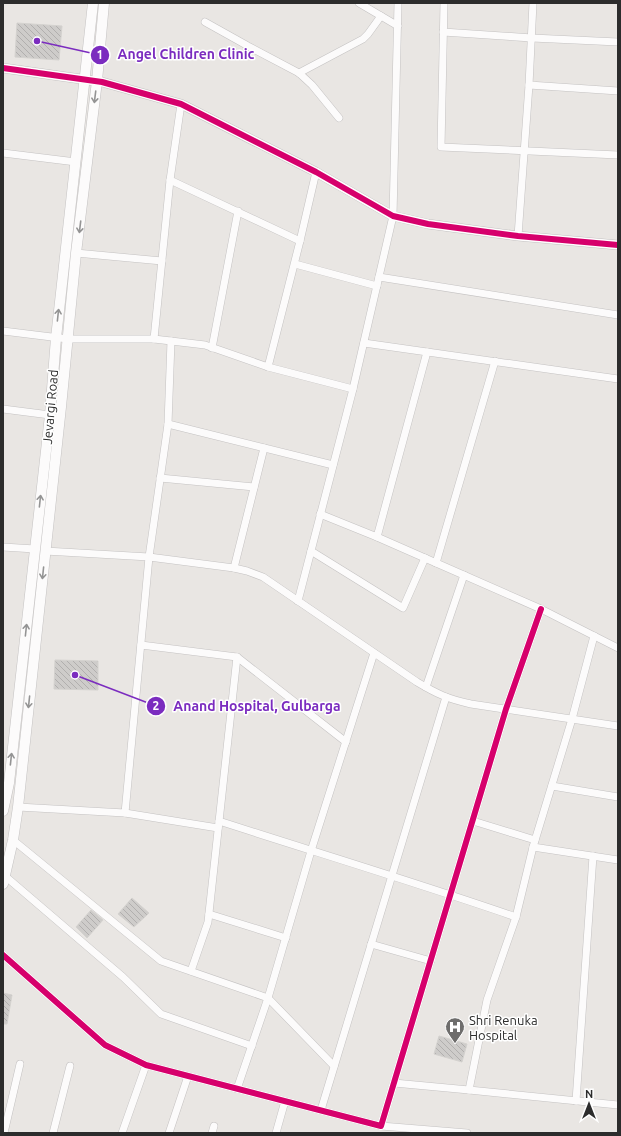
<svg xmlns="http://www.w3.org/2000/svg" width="621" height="1136" viewBox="0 0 621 1136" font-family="Ubuntu,sans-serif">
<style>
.building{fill:url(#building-back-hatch);stroke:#d4d2cf}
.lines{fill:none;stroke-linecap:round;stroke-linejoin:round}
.minor-casing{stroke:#c4c2c2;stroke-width:8}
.tertiary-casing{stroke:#c4c2c2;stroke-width:10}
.secondary-casing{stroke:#c4c2c2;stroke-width:11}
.minor{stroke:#fcfbfb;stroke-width:7}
.tertiary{stroke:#fcfbfb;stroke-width:9}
.secondary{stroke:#fcfbfb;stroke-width:10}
.cycleway-casing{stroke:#fff;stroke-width:8}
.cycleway{stroke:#d6006c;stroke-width:6}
.oneway{stroke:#949494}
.labels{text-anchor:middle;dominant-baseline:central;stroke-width:3;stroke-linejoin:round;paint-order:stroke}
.street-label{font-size:13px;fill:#2c2c2c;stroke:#fff}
.poi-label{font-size:13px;fill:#2c2c2c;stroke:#fff;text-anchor:start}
.leader{fill:none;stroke:#7b2cbf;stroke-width:1.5}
.callout-dot{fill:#7b2cbf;stroke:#fff;stroke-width:1.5}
.mark-label{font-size:12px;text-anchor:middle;font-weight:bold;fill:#fff}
.callout-label{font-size:14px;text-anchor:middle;font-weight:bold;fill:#7b2cbf;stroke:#fff;stroke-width:3;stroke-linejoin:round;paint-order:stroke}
</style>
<defs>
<pattern id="building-back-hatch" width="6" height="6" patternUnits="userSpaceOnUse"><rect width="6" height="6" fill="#ceccca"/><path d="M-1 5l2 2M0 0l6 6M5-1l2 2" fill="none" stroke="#b1afae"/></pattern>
</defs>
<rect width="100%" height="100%" fill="#e9e6e3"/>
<g class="building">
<polygon points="17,23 62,26 59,60 15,57"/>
<polygon points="55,660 98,661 98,690 54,689"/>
<polygon points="132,898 149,913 134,927 118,914"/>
<polygon points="91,910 103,920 87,938 76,927"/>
<polygon points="3,993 12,995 7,1024 3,1024"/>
<polygon points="439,1036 467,1044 462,1062 434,1054"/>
</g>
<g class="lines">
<defs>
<g id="minor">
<polyline points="359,3 398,26"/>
<polyline points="444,3 441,147 618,155"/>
<polyline points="533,3 529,85 618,91"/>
<polyline points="205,22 248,46 299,73 312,85 339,118"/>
<polyline points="443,32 532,38 618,42"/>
<polyline points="299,73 363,39 368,34 381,16"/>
<polyline points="3,153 76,162"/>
<polyline points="170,180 300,241"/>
<polyline points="518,236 529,85"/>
<polyline points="76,253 162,261"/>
<polyline points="295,264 377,286"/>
<polyline points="379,277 618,315"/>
<polyline points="3,331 68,339 154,339 205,345 268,367 300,241 316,172"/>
<polyline points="154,339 170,180 181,104"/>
<polyline points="364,343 618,379"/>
<polyline points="212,348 238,211"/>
<polyline points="268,367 353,389"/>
<polyline points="3,409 50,415"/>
<polyline points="168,424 333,465"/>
<polyline points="160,478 254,487"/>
<polyline points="320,514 377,537 427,352"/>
<polyline points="377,537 541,609 618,648"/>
<polyline points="3,547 35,549"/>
<path d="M45 551 149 557 234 568 247 571 263 577 417 682C437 694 448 699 471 704L618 726"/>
<polyline points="311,551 403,608 425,558"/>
<polyline points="436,563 495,361"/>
<polyline points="234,568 264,448"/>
<polyline points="298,601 353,389 393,216 398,3"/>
<polyline points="141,645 237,657 346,742"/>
<polyline points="426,687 464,575"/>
<polyline points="552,786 618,797"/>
<polyline points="18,807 125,813 149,557 168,424 171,341"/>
<polyline points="125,813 218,828"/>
<path d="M219 821C318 853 418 883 516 917"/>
<polyline points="473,821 535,840"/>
<polyline points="13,840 161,961 268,998 334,1066"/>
<polyline points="533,847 618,860"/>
<polyline points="5,876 123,977 161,1014 252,1046"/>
<polyline points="209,914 286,938"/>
<polyline points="371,944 431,961"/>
<polyline points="3,955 105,1045 146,1065 381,1126 506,709 541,609"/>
<polyline points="191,971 208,922 237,657"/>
<polyline points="394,1083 469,1090 487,1000 516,917 533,847 572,719 594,636"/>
<polyline points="237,1089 268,998 311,851 374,653"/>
<polyline points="469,1090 618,1105"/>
<polyline points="576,1101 593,856"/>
<polyline points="321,1110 446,697"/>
<polyline points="381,1126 467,1133"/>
<polyline points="4,1133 20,1064"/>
<polyline points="53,1133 70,1066"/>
<polyline points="122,1133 146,1065"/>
<polyline points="169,1133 188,1076"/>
<polyline points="212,1133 214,1126"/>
<polyline points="276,1133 285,1101"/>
</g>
<polyline id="tertiary" points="3,68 102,82 181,104 316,172 393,216 428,224 518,236 618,245"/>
<g id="secondary">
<polyline points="3,811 9,783 50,415 56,338 93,3"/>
<polyline points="3,884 13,840 18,807 61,407 76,253 97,81 104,3"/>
</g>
</defs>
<use href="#minor" class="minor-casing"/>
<use href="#tertiary" class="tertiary-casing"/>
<use href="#secondary" class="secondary-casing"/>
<use href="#minor" class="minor"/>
<use href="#tertiary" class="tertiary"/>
<use href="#secondary" class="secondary"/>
<defs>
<g id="cycleway">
<polyline points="3,68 102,82 181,104 316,172 393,216 428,224 518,236 618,245"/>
<polyline points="3,955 105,1045 146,1065 381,1126 506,709 541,609"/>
</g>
</defs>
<use href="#cycleway" class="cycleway-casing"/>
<use href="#cycleway" class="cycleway"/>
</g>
<defs><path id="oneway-shaft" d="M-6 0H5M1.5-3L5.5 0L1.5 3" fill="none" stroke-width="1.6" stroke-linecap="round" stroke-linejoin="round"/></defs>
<g class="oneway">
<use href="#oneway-shaft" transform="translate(95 97) rotate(97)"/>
<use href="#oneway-shaft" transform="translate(80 227) rotate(97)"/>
<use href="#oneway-shaft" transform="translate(58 315) rotate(-84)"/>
<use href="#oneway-shaft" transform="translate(40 501) rotate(-84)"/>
<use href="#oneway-shaft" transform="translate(43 573) rotate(96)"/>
<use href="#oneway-shaft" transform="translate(26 630) rotate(-84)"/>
<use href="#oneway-shaft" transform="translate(29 702) rotate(96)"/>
<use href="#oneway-shaft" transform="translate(11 759) rotate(-84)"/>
</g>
<defs>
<symbol id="hospital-pin" viewBox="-11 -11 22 30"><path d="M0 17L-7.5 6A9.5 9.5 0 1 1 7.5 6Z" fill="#6e6d6c" stroke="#fff"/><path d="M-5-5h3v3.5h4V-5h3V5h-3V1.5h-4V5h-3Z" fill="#fff"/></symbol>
</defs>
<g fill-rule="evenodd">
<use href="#hospital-pin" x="444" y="1016" width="22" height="30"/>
</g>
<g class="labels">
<g class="street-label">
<text transform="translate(50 407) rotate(-85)">Jevargi Road</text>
</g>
<g class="poi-label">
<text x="469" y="1020">Shri Renuka<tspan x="469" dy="15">Hospital</tspan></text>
</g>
</g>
<path class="leader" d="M37 41L100 55M75 675L156 706"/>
<g class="callout-dot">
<circle cx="37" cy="41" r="4"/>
<circle cx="75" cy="675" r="4"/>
<circle cx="100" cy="55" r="10"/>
<circle cx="156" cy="706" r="10"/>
</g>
<g class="mark-label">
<text x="100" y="59">1</text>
<text x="156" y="710">2</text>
</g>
<g class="callout-label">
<text x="186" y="59">Angel Children Clinic</text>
<text x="257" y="711">Anand Hospital, Gulbarga</text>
</g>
<rect width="621" height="1136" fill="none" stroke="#2c2c2c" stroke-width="8"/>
<g transform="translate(589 1104)" stroke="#ffffff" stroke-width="3" paint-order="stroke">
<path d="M0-3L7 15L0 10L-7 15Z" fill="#2c2c2c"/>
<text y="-6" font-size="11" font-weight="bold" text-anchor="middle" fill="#2c2c2c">N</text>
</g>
</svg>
